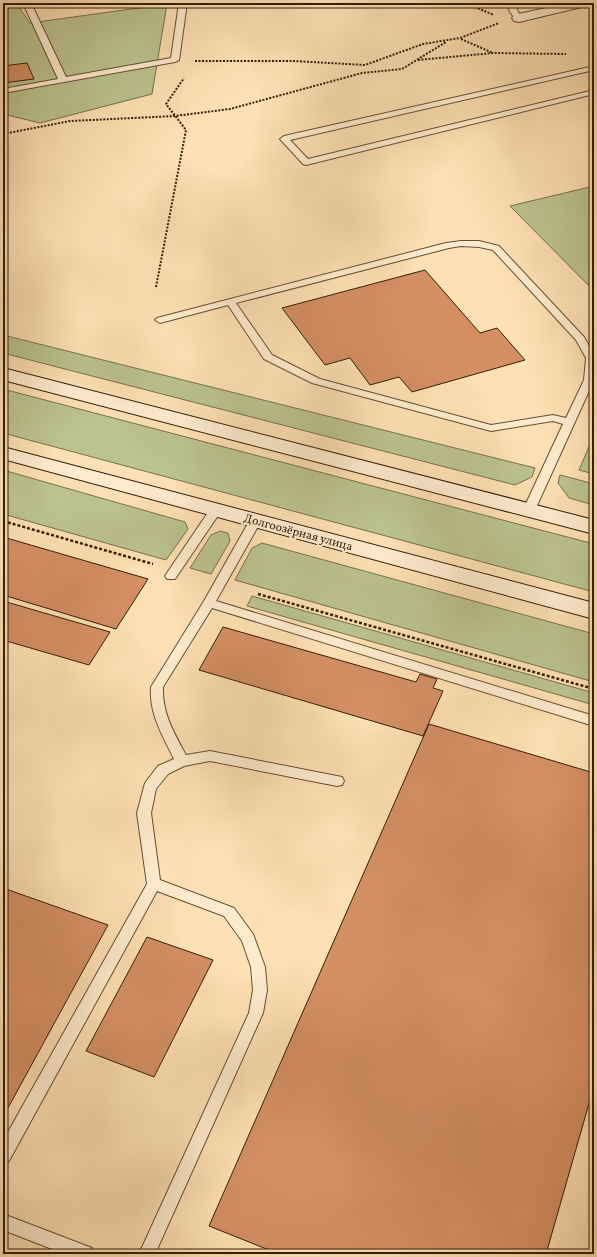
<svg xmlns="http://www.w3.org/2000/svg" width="597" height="1257" viewBox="0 0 597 1257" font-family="Vollkorn,serif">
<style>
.green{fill:#bbc390;stroke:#78704c}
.building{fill:#d48f63;stroke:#351d08}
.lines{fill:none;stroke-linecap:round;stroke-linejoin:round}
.service-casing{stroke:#674e33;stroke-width:2}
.minor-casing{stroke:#674e33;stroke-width:2}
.secondary-casing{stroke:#351d08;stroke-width:2}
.path-far1{stroke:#351d08;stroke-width:2;stroke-dasharray:2 1.5;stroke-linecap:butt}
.path{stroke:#351d08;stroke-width:2.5;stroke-dasharray:3 2;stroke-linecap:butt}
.service{fill:#feebce;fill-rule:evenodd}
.minor{fill:#feebce;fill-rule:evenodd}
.secondary{fill:#feebce;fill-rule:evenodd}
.labels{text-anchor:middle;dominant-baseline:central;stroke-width:4;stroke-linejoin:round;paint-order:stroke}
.street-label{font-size:12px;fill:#351d08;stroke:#feebce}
</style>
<rect width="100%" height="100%" fill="#fde0b3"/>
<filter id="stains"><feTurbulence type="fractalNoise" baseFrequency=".005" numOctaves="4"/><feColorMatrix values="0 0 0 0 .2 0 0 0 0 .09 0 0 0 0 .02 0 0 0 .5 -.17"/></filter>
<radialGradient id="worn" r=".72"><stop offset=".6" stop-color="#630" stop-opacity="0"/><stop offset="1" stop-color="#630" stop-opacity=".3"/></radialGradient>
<g class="green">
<polygon points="3,3 16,3 30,23 167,4 152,94 40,123 3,114"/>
<polygon points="594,186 594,291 510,206"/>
<polygon points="3,335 535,468 532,477 515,485 3,353"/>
<polygon points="3,389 594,544 594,592 3,433"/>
<polygon points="594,435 594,474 579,470"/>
<polygon points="3,470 185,522 188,529 166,560 3,514"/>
<polygon points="560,475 594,484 594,505 569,498 558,483"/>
<polygon points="220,531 228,533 230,541 211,574 190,568 211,535"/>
<polygon points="262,543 594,634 594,682 235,580 252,548"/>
<polygon points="252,596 594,693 594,705 247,606"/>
</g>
<g class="building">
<polygon points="27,63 34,79 3,83 3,66"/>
<polygon points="425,270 480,333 497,328 525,360 412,392 399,377 370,385 350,358 325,365 282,308"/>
<polygon points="3,537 148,579 116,629 3,595"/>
<polygon points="3,601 110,632 89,665 3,640"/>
<polygon points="223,627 416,682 420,674 437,679 433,688 443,691 423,736 199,670"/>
<polygon points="429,724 594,773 594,1086 546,1254 279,1254 209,1226"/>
<polygon points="3,888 108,925 3,1117"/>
<polygon points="147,937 213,960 154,1077 86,1051"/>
</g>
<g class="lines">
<defs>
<g id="service">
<polygon points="23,3 31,3 66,77 171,58 179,3 187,3 179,60 175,62 3,93 3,89 58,79"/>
<polygon points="507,3 515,3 518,12 523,18 522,20 516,20 510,12"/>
<polygon points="594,66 594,70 290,140 308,159 594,90 594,94 306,165 303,164 280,139 284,136"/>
<path d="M461 241H479L499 246 584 337 594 355V380L535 510 529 514 523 510 563 424 553 421 491 431 312 383 264 359 228 305 160 323 155 320 157 318 446 243ZM461 246 479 247 493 250 576 340 586 358 584 380 566 418 553 415 491 425 320 379 272 355 236 303 449 248Z"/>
<polygon points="215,507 221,511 219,514 175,579 167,579 165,576 167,573 211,508"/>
<path d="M255 517 261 521 216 601 594 716V726L212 608 163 687C162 713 174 733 186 755L210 751 337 776 342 777 344 781 342 785 337 786 210 761 184 766 168 774 156 789 151 813 160 880 234 908 253 934 265 967 267 990 263 1013 155 1254H139L249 1013 253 990 251 967 242 941 224 916 157 891 9 1161 3 1164V1141L147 884 137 813 145 783 158 766 174 759C163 736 149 714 151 687L204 601 251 518Z"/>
<polygon points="3,1214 92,1248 94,1254 65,1254 3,1230"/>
</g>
<polygon id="minor" points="569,3 594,4 519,22 514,21 512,18 514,15"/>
<g id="secondary">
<polygon points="3,368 594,520 594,534 3,380"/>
<polygon points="3,447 594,603 594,619 3,459"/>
</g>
</defs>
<use href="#service" class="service-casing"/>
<use href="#minor" class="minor-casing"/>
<use href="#secondary" class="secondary-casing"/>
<g class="path-far1">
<polyline points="465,3 494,15"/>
<polyline points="461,39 493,53"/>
<polyline points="418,60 493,53 566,54"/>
<polyline points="195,61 294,61 365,65 423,44 460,38 499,23"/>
<polyline points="3,134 70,121 175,116 230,109 362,73 402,69 446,42"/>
<polyline points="156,287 186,130 166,104 184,78"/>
</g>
<g class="path">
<polyline points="3,521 153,564"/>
<polyline points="258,594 594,689"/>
</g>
<use href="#service" class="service"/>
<use href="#minor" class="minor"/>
<use href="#secondary" class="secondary"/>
</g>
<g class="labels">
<g class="street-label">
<text transform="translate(298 533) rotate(15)">Долгоозёрная улица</text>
</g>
</g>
<rect width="597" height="1257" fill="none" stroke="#fde0b3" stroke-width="16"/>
<rect x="4" y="4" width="589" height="1249" fill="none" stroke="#351d08" stroke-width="2"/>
<rect x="8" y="8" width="581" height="1241" fill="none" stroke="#351d08"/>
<rect width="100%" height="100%" filter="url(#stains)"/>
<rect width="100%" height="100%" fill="url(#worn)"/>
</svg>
